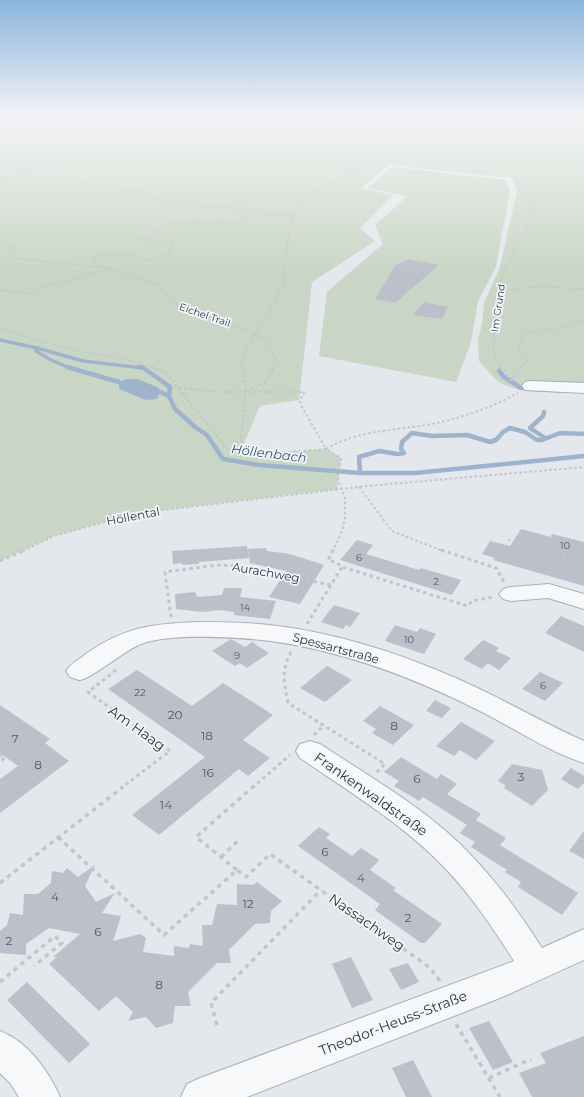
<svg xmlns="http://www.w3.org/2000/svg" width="584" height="1097" viewBox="0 0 584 1097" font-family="Montserrat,sans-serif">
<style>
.green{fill:#c9d6c5}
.water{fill:#9fb4cc}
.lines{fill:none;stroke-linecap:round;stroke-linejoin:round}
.stream-far1{stroke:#9fb4cc;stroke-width:3.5}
.stream{stroke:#9fb4cc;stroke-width:4.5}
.building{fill:#bbc0ca}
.minor-casing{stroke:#a9aeb7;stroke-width:2}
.path-far3{stroke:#c2c5cb;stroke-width:1.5;stroke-dasharray:1.5 1.5;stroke-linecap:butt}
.path-far2{stroke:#c2c5cb;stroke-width:2;stroke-dasharray:2.5 2.5;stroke-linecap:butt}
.path-far1{stroke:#c2c5cb;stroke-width:3;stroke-dasharray:3.5 3.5;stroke-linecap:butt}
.path{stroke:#c2c5cb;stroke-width:3.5;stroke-dasharray:4.5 4.5;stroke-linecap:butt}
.minor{fill:#f7f8fa;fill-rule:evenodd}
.labels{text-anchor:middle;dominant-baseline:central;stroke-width:3.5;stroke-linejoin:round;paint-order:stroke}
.far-street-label{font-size:10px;fill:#2b3445;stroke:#f4f6f9}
.number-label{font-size:10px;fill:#4f5766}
.street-label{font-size:12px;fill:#2b3445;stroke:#f4f6f9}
.near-number-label{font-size:12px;fill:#4f5766}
.water-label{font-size:13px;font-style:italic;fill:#34527a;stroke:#f4f6f9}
.near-street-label{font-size:14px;fill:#2b3445;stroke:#f4f6f9}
</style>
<rect width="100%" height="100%" fill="#e4e7ec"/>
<g class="green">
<path d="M0 118H584V393C560 392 522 395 501 383 493 378 486 368 479 361L478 339 482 325 484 303 500 267 517 191 512 178 389 165 361 188 393 195 360 228 375 241 312 282 299 400 260 406 240 453 258 454 326 449 340 458C341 469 337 478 338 489L154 511 118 518 54 536 0 561Z"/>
<polygon points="392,167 505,180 510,190 496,267 478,301 471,342 456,382 319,356 327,292 383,244 375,225 408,196 367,188"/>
</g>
<polygon class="water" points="127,379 138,379 159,388 160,392 157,399 146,400 119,389 119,382"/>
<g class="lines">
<g class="stream-far1">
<polyline points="0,340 37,348 83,361 143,368"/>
<polyline points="37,348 36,351 51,360 70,368"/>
</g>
<g class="stream">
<polyline points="67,367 119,382"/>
<polyline points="139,367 142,367 170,387 169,396 175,409 195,427 207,435 223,459 259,465 360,473 415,473 584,456"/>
<polyline points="499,371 504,377 521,388"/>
<polyline points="160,392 169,396"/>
<polyline points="544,412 543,416 530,428 545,438"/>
<polyline points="360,473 359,457 379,451 397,454 404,453 401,449 402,442 412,433 432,436 467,435 490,442 496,440 503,432 510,428 525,432 537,440 542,440 560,433 584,434"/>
</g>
</g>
<g class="building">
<polygon points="408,259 439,265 395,303 375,299 395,266"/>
<polygon points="424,302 448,307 442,319 413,315"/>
<polygon points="521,529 551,537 552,534 584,542 584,586 493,560 495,558 482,554 490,541 510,546"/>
<polygon points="357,540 373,545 366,554 419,570 421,568 461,580 452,595 340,560"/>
<polygon points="247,546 249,558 199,562 199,564 182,565 182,563 173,564 172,551"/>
<polygon points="266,548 267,551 290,554 324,565 300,604 269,597 286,571 250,563 248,549"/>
<polygon points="224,588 242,588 240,597 276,601 270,619 234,615 234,612 219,610 203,612 176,609 175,594 195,592 197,597 222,595"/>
<polygon points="334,605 360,613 350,627 346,625 343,629 321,622"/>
<polygon points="561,616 584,626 584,652 545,633"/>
<polygon points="395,625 417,632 420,628 436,634 424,654 385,641"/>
<polygon points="231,639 245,647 252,642 269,653 247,668 240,663 235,666 212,651"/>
<polygon points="483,640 499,648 496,651 511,658 499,670 488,663 482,669 463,659"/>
<polygon points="327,666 352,680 325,702 300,688"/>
<polygon points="137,670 192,706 223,683 273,715 243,740 270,758 248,776 239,769 159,835 132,815 205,757 108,689"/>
<polygon points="540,672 563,683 545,701 522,689"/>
<polygon points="435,700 451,708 442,718 426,711"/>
<polygon points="0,705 50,739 45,743 69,761 0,813 0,779 18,766 0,753"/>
<polygon points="380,706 414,725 393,745 372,733 376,729 363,721"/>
<polygon points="461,722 495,741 476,760 460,750 454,756 436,746"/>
<polygon points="401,757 437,779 441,774 457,784 447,794 481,814 476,820 506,838 500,845 578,893 562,915 518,887 521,882 505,872 507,870 471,847 475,842 460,833 467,825 423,797 419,801 394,786 399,781 384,772"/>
<polygon points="512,764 542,770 548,790 532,806 504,788 506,786 498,781"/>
<polygon points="571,768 584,776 584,783 578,789 561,779"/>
<polygon points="319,827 330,834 326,838 352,856 361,848 379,860 370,870 396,888 393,890 442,924 425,943 421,943 375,910 380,904 298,846"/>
<polygon points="584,831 584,859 569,851"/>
<polygon points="95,865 85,886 96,902 115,893 102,913 121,916 113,941 140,934 146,938 143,952 174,956 174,946 189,948 190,944 203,946 202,925 212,925 217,904 237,905 237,884 253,885 257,882 282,901 271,911 270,923 255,924 229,950 231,963 217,963 188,992 191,1006 175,1006 173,1023 156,1028 146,1017 128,1021 133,1012 116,996 99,1011 49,964 57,957 53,957 80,934 49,928 26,944 26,955 0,953 0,931 7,925 10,913 23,915 24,894 38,894 51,883 52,871 63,873 67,868 78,877"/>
<polygon points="351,957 373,1000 352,1008 332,964"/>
<polygon points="408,963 419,982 401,990 389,969"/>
<polygon points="27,982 90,1044 69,1063 7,1000"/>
<polygon points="489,1021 513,1062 493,1070 469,1028"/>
<polygon points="584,1036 584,1097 532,1097 519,1073 546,1063 540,1053"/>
<polygon points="413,1060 432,1097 406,1097 392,1068"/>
</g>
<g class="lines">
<defs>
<g id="minor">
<polygon points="531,381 584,383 584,393 525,390 522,386 525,382"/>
<polygon points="549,584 584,594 584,609 548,598 511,601 503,599 499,594 503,589 511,587"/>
<path d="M196 622C220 622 245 622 269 625 334 632 399 653 458 679 501 698 542 722 584 741V763C549 752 517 730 484 713 417 679 346 651 270 641 239 637 171 633 141 644 125 650 90 680 79 680 76 679 73 678 70 677L66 671C71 663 80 659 87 653 125 627 152 624 196 622Z"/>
<path d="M310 741 320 744C367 775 418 804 459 843 491 874 518 910 542 948L584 929V960L500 998 247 1097H181L187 1084 200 1078 514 961C491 925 467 889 436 859 396 820 347 790 300 758L296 751 300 744Z"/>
<path d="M0 1031C28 1042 48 1070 60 1097H19L10 1083 0 1073Z"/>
</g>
</defs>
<use href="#minor" class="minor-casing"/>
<g class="path-far3">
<polyline points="526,118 545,128 551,129"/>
<polyline points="540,118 553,131 584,143"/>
<polyline points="0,124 21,118"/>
<polyline points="51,125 61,118"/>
<path d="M0 147C11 142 20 141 32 143L30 147 42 148 41 151 66 149 97 135 125 132 132 129H156L176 123 213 118"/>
<polyline points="0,180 154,129"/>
<polyline points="0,182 57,178 140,192 168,202 231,208"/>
<polyline points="0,241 12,245 15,258 108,268 121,274 160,285 174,305 223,321 263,338 277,361 273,368"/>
<polyline points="0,290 37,294 41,287 77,279 108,268 92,262 95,256 132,253 141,261 168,255 174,242 143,239 175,222 229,223 246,221 250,215 231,208 244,208 267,214 292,215"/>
<path d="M499 293C526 284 556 288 584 289"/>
<polyline points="0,329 72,350 126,359 154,368"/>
<path d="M242 368 241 361 253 336 270 311 284 283V269L292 215 302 198 388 153 404 139 412 135C457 123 502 121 548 126"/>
<polyline points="501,368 496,359 493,348 498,293 504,271 526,230 532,192"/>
<polyline points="521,368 527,360 519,347 524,333 563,327 584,319"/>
</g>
<g class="path-far2">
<polyline points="152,367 167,374 228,450 257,454 326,449 341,458 338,479 345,499 345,518 342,531 333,551"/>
<polyline points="500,367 509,377 517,382"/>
<polyline points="510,381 522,367"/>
<polyline points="179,388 222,392 304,392 300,401 301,405 326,449"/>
<polyline points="246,391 265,383 274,367"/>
<path d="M326 449C361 428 403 431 441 422 467 416 494 406 518 393"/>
<polyline points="240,452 246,387 242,367"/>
<polyline points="359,487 392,531 443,551"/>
<polyline points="508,540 546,551"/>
<polyline points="23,551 54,536 119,518 154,511 367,486 584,467"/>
</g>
<g class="path-far1">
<polyline points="333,550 328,560 337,563 342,567 468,606 472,601 493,597"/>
<polyline points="441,550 496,568 504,582"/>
<polyline points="542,550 584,561"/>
<polyline points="0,561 25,550"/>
<polyline points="171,617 165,572 217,565 243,566 331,585 342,567"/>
<polyline points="307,624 331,585"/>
<path d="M291 652C281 671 284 683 288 703L385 764 376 773"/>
<polyline points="116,670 88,692 170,751 121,788"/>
<polyline points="314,735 323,726"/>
<polyline points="0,754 5,758 0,761"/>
<polyline points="252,788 290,755"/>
</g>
<g class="path">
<polyline points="58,837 164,935 237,870 246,877 270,854 429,967 440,981"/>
<polyline points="221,857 238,841"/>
<polyline points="237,870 196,837 253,787"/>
<polyline points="0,883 123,787"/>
<polyline points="0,982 55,936 62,943 34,966"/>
<polyline points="456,1024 500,1097"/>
<polyline points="217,1025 211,1003 321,890"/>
<polyline points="489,1078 531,1059"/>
</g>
<use href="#minor" class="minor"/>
</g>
<linearGradient id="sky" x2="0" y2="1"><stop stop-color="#8bb4dd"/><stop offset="0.43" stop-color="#f3f4f6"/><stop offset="1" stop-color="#f3f4f6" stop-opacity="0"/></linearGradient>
<rect width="584" height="272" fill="url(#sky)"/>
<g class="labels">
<g class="far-street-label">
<text transform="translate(498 308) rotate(-82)">Im Grund</text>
<text transform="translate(205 315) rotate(19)">Eichel Trail</text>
</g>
<g class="number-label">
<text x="565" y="545">10</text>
<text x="359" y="557">6</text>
<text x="436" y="581">2</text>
<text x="245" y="607">14</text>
<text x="409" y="639">10</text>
<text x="237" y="655">9</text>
<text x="543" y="685">6</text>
<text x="140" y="692">22</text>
</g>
<g class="street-label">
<text transform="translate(133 516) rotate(-11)">Höllental</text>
<text transform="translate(266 572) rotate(10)">Aurachweg</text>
<text transform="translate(336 648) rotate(15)">Spessartstraße</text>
</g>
<g class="near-number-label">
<text x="175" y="714">20</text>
<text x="394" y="725">8</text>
<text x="207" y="735">18</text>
<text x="15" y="738">7</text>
<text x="38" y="764">8</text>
<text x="208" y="772">16</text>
<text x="521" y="776">3</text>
<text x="417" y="778">6</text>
<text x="166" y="804">14</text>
<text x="325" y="851">6</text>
<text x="361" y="877">4</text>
<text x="55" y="896">4</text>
<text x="248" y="903">12</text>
<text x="408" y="917">2</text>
<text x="98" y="931">6</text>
<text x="9" y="940">2</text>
<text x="159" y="984">8</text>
</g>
<g class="water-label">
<text transform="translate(269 453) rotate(7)">Höllenbach</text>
</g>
<g class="near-street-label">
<text transform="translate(137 728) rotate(36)">Am Haag</text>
<text transform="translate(371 794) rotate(35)">Frankenwaldstraße</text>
<text transform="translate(367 922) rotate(35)">Nassachweg</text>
<text transform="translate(393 1023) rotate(-21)">Theodor-Heuss-Straße</text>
</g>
</g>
</svg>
